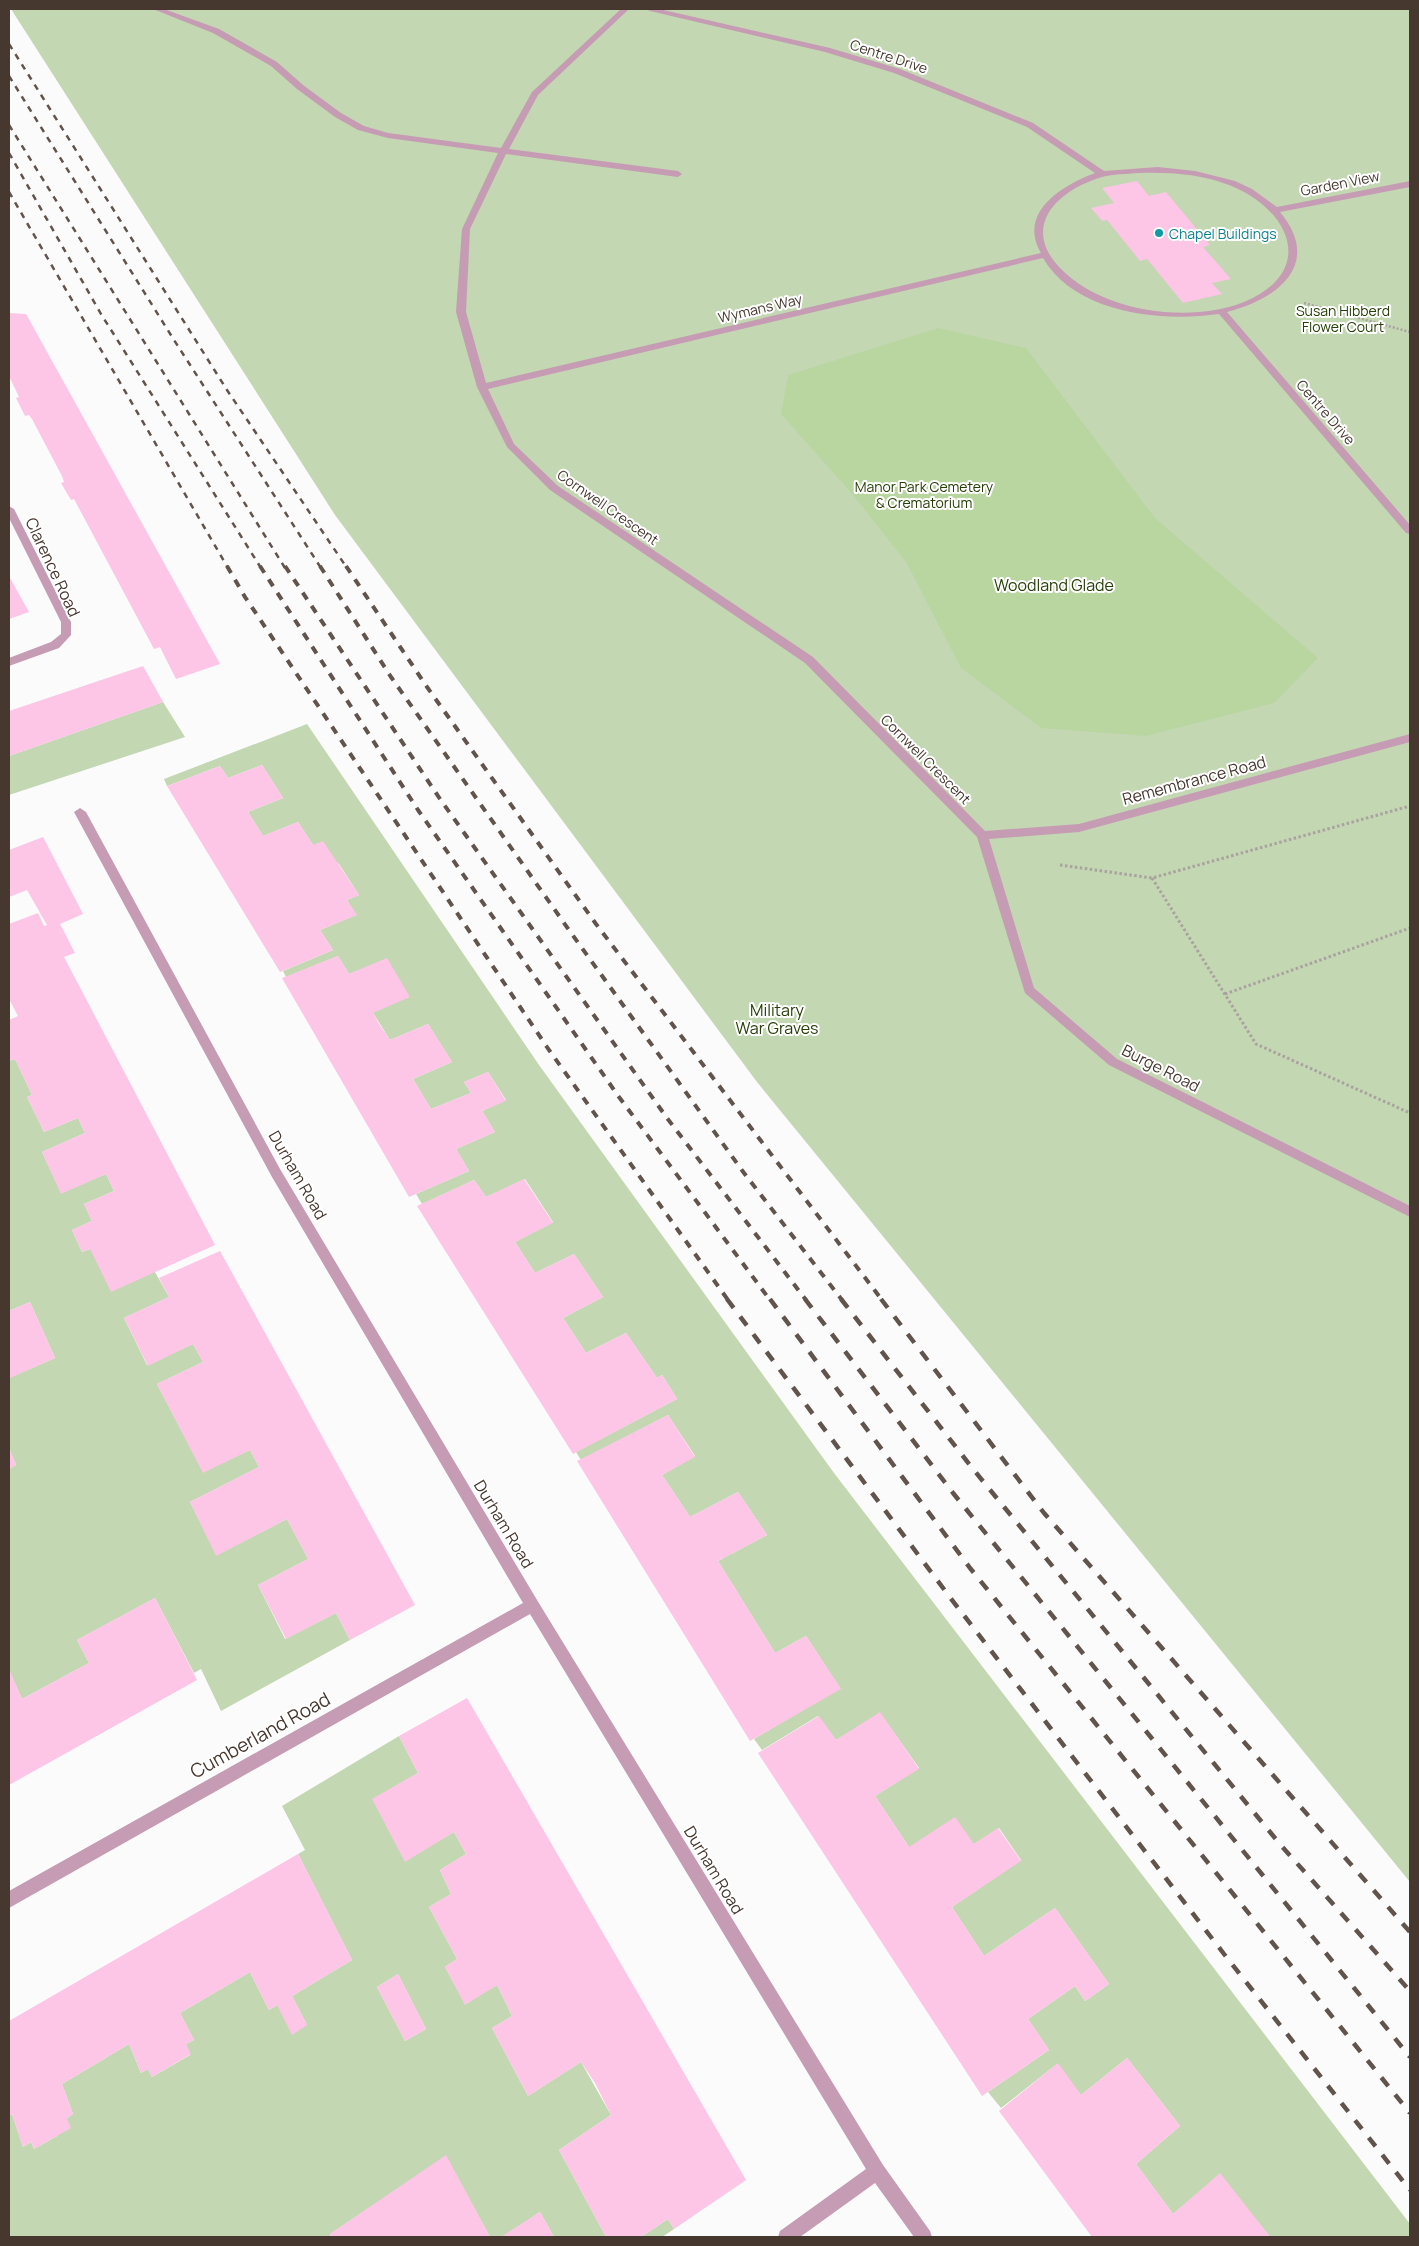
<svg xmlns="http://www.w3.org/2000/svg" width="1419" height="2246" viewBox="0 0 1419 2246" font-family="Manrope,sans-serif">
<style>
.green{fill:#c3d7b2;fill-rule:evenodd}
.forest{fill:#b9d6a1}
.building{fill:#fdc5e6}
.lines{fill:none;stroke-linecap:round;stroke-linejoin:round}
.path-far1{stroke:#a9a29e;stroke-width:2.5;stroke-dasharray:2 2;stroke-linecap:butt}
.path{stroke:#a9a29e;stroke-width:3;stroke-dasharray:2.5 2.5;stroke-linecap:butt}
.service{fill:#c69bb4;fill-rule:evenodd}
.minor{fill:#c69bb4;fill-rule:evenodd}
.rail-far2{stroke:#61544d;stroke-width:2.5;stroke-dasharray:6 6;stroke-linecap:butt}
.rail-far1{stroke:#61544d;stroke-width:4;stroke-dasharray:8 8;stroke-linecap:butt}
.rail{stroke:#61544d;stroke-width:4.5;stroke-dasharray:11 11;stroke-linecap:butt}
.culture-dot{fill:#0f9aa8;stroke:#fff;stroke-width:2}
.labels{text-anchor:middle;dominant-baseline:central;stroke-width:4;stroke-linejoin:round;paint-order:stroke}
.far-street-label{font-size:14px;fill:#46372f;stroke:#fff}
.far-culture-label{font-size:14px;fill:#0d838f;stroke:#fff;text-anchor:start}
.far-park-label{font-size:14px;fill:#263f06;stroke:#fff}
.street-label{font-size:16px;fill:#46372f;stroke:#fff}
.park-label{font-size:16px;fill:#263f06;stroke:#fff}
.near-street-label{font-size:19px;fill:#46372f;stroke:#fff}
</style>
<rect width="100%" height="100%" fill="#fbfbfb"/>
<g class="green">
<polygon points="11,9 1410,9 1410,1882 757,1082 335,515"/>
<polygon points="163,702 185,737 9,795 9,756"/>
<polygon points="307,724 539,1065 834,1473 1397,2207 1410,2224 1410,2237 1270,2237 1220,2174 1173,2214 1136,2164 1180,2126 1127,2058 1081,2095 1057,2064 1001,2108 988,2092 1049,2050 1028,2019 1075,1986 1085,2001 1109,1984 1055,1908 984,1956 952,1907 1021,1860 999,1828 974,1844 909,1847 875,1796 919,1768 880,1713 836,1740 818,1716 762,1750 754,1739 840,1688 806,1636 775,1653 718,1561 767,1535 738,1492 690,1517 662,1475 695,1456 668,1415 581,1460 576,1452 677,1399 662,1375 657,1378 626,1333 586,1353 563,1318 603,1297 574,1254 535,1273 515,1242 553,1222 525,1179 486,1197 474,1180 422,1204 416,1194 469,1171 456,1149 495,1132 482,1111 506,1100 488,1072 464,1082 471,1093 431,1109 413,1079 452,1062 428,1024 390,1040 373,1013 387,959 349,974 338,956 286,977 283,971 333,950 320,930 356,915 347,900 359,895 339,864 313,845 298,822 263,836 248,812 283,798 262,765 228,778 220,766 167,786 164,779"/>
<polygon points="15,1059 32,1095 27,1097 44,1132 78,1118 85,1133 42,1152 61,1193 106,1174 114,1191 84,1204 92,1221 72,1230 82,1252 90,1249 155,1272 169,1297 124,1318 147,1365 193,1344 203,1362 157,1384 203,1472 250,1450 259,1467 190,1502 217,1555 287,1519 308,1559 258,1585 285,1639 336,1613 350,1640 221,1711 201,1669 194,1673 155,1598 77,1640 89,1663 22,1699 9,1670 9,1469 16,1465 9,1448 9,1378 55,1358 30,1302 9,1311 9,1061"/>
<path d="M399 1736 418 1773 373 1799 405 1861 454 1832 466 1854 440 1870 451 1894 429 1907 457 1959 445 1967 465 2004 497 1985 512 2016 492 2028 528 2096 581 2062 611 2115 559 2150 606 2237H554L540 2212 502 2237H490L446 2156 330 2234 331 2237H9V2116L12 2114 23 2147 31 2142 34 2149 57 2136 67 2118 73 2114 62 2084 129 2044 141 2073 148 2069 152 2077 190 2055 186 2044 194 2040 180 2013 250 1972 269 2010 277 2005 307 2025 292 1996 352 1960 298 1854 305 1850 282 1806ZM398 1974 426 2029 405 2041 377 1987Z"/>
<polygon points="668,2219 674,2229 662,2237 641,2237"/>
</g>
<polygon class="forest" points="938,328 1026,348 1155,518 1318,658 1274,703 1146,736 1041,728 961,668 906,562 854,496 781,414 788,375"/>
<g class="building">
<polygon points="1137,181 1149,196 1166,192 1210,245 1203,247 1231,279 1212,283 1222,294 1183,303 1147,259 1140,261 1107,220 1102,221 1091,208 1114,203 1102,188"/>
<polygon points="9,313 26,314 220,664 176,679 160,647 154,649 74,499 71,500 61,483 64,482 62,476 32,419 29,415 25,416 16,398 19,397 9,376"/>
<polygon points="9,578 10,578 29,612 9,619"/>
<polygon points="143,666 163,702 9,756 9,711"/>
<polygon points="262,765 283,798 248,812 263,836 298,822 313,845 323,841 359,895 347,900 357,915 320,930 333,950 280,972 167,786 220,766 228,778"/>
<polygon points="43,837 83,914 60,924 75,953 64,957 215,1245 111,1292 90,1249 82,1252 72,1230 92,1221 84,1204 114,1191 106,1174 61,1194 42,1152 85,1133 78,1118 44,1132 27,1097 32,1095 15,1059 9,1061 9,1020 18,1016 9,999 9,924 38,913 44,926 47,925 27,890 9,897 9,850"/>
<polygon points="338,956 349,974 387,958 410,997 373,1013 379,1024 390,1040 428,1024 452,1062 413,1079 431,1109 471,1093 464,1082 488,1072 506,1101 482,1111 495,1132 456,1149 469,1171 409,1197 282,978"/>
<polygon points="524,1179 553,1223 515,1242 535,1273 574,1254 603,1297 563,1318 586,1353 626,1333 657,1378 662,1375 677,1399 573,1454 417,1206 474,1180 486,1197"/>
<polygon points="220,1251 415,1605 350,1640 336,1613 286,1639 258,1585 308,1559 287,1519 216,1556 190,1502 259,1467 250,1450 203,1473 157,1384 203,1362 193,1344 148,1366 124,1318 169,1297 159,1278"/>
<polygon points="30,1302 55,1358 10,1378 9,1311"/>
<polygon points="668,1415 695,1457 662,1475 690,1517 738,1492 767,1535 718,1561 775,1653 806,1636 841,1689 750,1741 577,1461"/>
<polygon points="9,1448 16,1465 9,1469"/>
<polygon points="155,1598 197,1680 9,1785 9,1669 22,1699 89,1663 77,1640"/>
<polygon points="467,1698 746,2180 674,2229 668,2219 641,2237 606,2237 559,2150 611,2115 595,2083 581,2062 528,2096 492,2028 512,2016 497,1985 465,2005 445,1967 457,1959 429,1907 451,1894 440,1870 466,1854 454,1832 405,1862 372,1799 418,1773 399,1736"/>
<polygon points="880,1712 919,1769 875,1796 909,1847 955,1817 974,1844 998,1828 1021,1861 952,1907 984,1956 1055,1908 1109,1984 1085,2001 1075,1986 1028,2019 1049,2050 982,2096 758,1753 819,1716 836,1740"/>
<polygon points="298,1854 352,1960 292,1996 307,2025 292,2035 277,2005 269,2010 250,1972 180,2013 194,2040 186,2044 191,2054 152,2077 148,2069 141,2073 129,2044 62,2084 73,2114 67,2118 71,2128 34,2149 31,2142 23,2147 12,2114 9,2116 9,2021"/>
<polygon points="398,1974 426,2029 405,2041 377,1987"/>
<polygon points="1127,2058 1180,2126 1136,2164 1173,2214 1220,2173 1270,2237 1092,2237 999,2111 1058,2063 1081,2095"/>
<polygon points="446,2155 490,2237 331,2237 330,2234"/>
<polygon points="540,2212 554,2237 501,2237"/>
</g>
<g class="lines">
<polyline class="path-far1" points="1304,303 1410,332"/>
<g class="path">
<polyline points="1060,865 1152,878 1410,806"/>
<polyline points="1152,878 1256,1044 1410,1113"/>
<polyline points="1225,994 1410,928"/>
</g>
<path class="service" d="M153 9H164L219 29 277 62 303 85 341 113 364 126 388 133 501 148 532 92 621 9H629L538 95 509 149 678 171 682 174 678 177 506 154 470 229 466 312 486 383 1041 253C1017 212 1063 185 1095 173L1027 127 894 73 825 52 650 11 646 9H659L830 48 900 69 1033 123 1104 171 1158 167 1195 171 1235 181 1252 189 1277 207 1410 181V187L1280 212C1323 264 1278 299 1227 312L1410 525V534L1406 533 1219 314C1161 322 1076 314 1043 258L488 389 514 444 558 486 813 657 985 831 1079 824 1410 734V742L1079 832 989 839 1034 988 1117 1059 1410 1206V1217L1109 1065 1025 993 977 837 805 663 550 490 507 447 477 387 456 312 462 229 498 153 388 138 358 130 335 117 297 89 271 66 213 33ZM1139 173C1170 172 1200 174 1229 185 1290 209 1318 271 1244 302 1187 325 1093 311 1054 261 1023 220 1064 188 1102 177 1113 174 1127 174 1139 173Z"/>
<g class="minor">
<polygon points="9,506 14,509 71,622 71,635 59,648 9,666 9,658 51,642 61,634 61,622 9,518"/>
<polygon points="80,808 86,812 280,1169 537,1600 883,2165 930,2231 932,2237 914,2237 875,2183 800,2237 778,2237 780,2231 866,2169 530,1614 9,1908 9,1891 523,1603 272,1177 74,812"/>
</g>
<g class="rail-far2">
<polyline points="9,44 227,390 347,568"/>
<polyline points="9,76 174,340 321,568"/>
<polyline points="9,125 285,568"/>
<polyline points="9,153 101,314 261,568"/>
<polyline points="9,192 228,568"/>
</g>
<g class="rail-far1">
<polyline points="227,566 245,597 549,1050 728,1300"/>
<polyline points="260,566 418,810 619,1097 770,1300"/>
<polyline points="285,566 440,799 667,1118 806,1300"/>
<polyline points="320,566 391,677 569,930 744,1173 842,1300"/>
<polyline points="346,566 427,687 596,924 882,1300"/>
</g>
<g class="rail">
<polyline points="727,1299 949,1596 1224,1954 1410,2190"/>
<polyline points="770,1299 970,1568 1410,2113"/>
<polyline points="805,1299 953,1493 1410,2057"/>
<polyline points="841,1299 973,1469 1279,1843 1410,1991"/>
<polyline points="881,1299 1044,1513 1410,1932"/>
</g>
</g>
<circle class="culture-dot" cx="1159" cy="233" r="5"/>
<g class="labels">
<g class="far-street-label">
<text transform="translate(889 56) rotate(18)">Centre Drive</text>
<text transform="translate(1340 183) rotate(-11)">Garden View</text>
<text transform="translate(760 308) rotate(-13)">Wymans Way</text>
<text transform="translate(1326 412) rotate(49)">Centre Drive</text>
<text transform="translate(608 507) rotate(35)">Cornwell Crescent</text>
<text transform="translate(926 759) rotate(45)">Cornwell Crescent</text>
</g>
<g class="far-culture-label">
<text x="1169" y="233">Chapel Buildings</text>
</g>
<g class="far-park-label">
<text x="1343" y="310">Susan Hibberd<tspan x="1343" dy="16">Flower Court</tspan></text>
<text x="924" y="486">Manor Park Cemetery<tspan x="924" dy="16">&amp; Crematorium</tspan></text>
</g>
<g class="street-label">
<text transform="translate(53 567) rotate(65)">Clarence Road</text>
<text transform="translate(1194 780) rotate(-15)">Remembrance Road</text>
<text transform="translate(1161 1068) rotate(27)">Burge Road</text>
<text transform="translate(298 1175) rotate(60)">Durham Road</text>
<text transform="translate(504 1524) rotate(59)">Durham Road</text>
<text transform="translate(714 1870) rotate(59)">Durham Road</text>
</g>
<g class="park-label">
<text x="1054" y="585">Woodland Glade</text>
<text x="777" y="1010">Military<tspan x="777" dy="18">War Graves</tspan></text>
</g>
<g class="near-street-label">
<text transform="translate(260 1735) rotate(-29)">Cumberland Road</text>
</g>
</g>
<rect width="1419" height="2246" fill="none" stroke="#46372f" stroke-width="20"/>
</svg>
